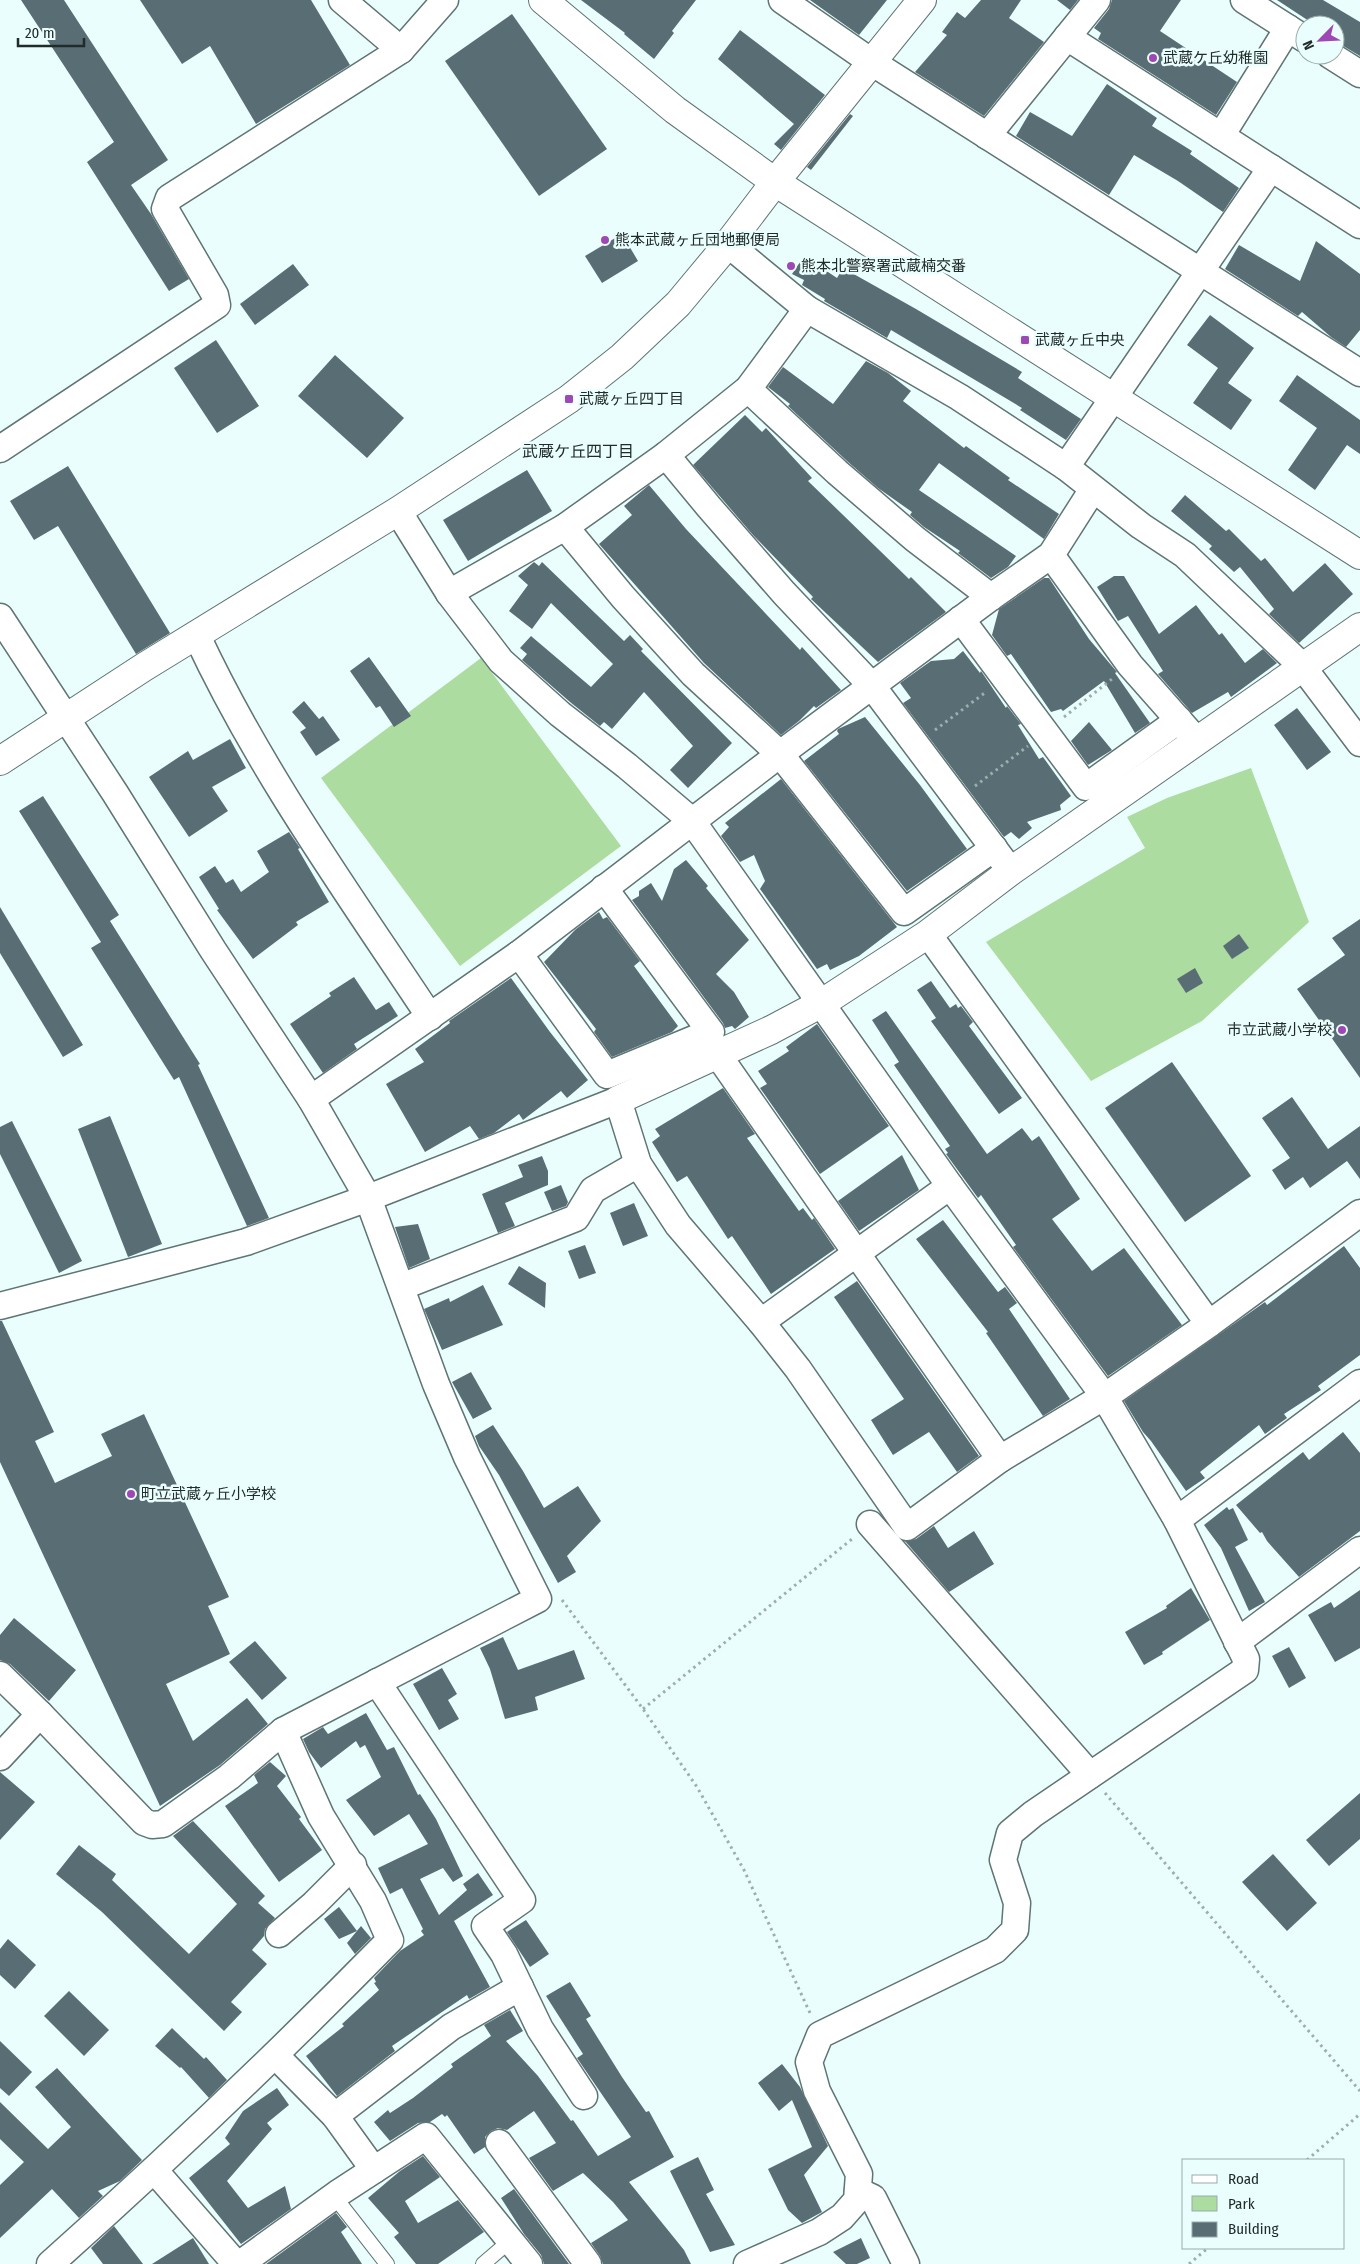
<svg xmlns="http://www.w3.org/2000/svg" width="1360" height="2264" viewBox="0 0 1360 2264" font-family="'Fira Sans Condensed','Noto Sans JP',sans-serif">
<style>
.green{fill:#acdca0}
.building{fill:#596e74}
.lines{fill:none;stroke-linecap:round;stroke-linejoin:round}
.lane-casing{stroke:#5e7573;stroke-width:16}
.street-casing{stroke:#5e7573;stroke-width:29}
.secondary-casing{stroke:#5e7573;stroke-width:30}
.path{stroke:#9daead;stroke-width:3;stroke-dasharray:2.5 4;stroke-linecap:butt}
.lane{stroke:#fff;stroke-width:14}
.street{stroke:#fff;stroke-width:26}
.secondary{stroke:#fff;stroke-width:28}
.poi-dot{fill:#9e48b6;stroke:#eafffd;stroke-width:2}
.labels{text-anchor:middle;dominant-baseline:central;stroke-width:5;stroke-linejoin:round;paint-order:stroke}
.poi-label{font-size:15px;fill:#212b2a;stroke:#eafffd;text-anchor:start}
.neighbourhood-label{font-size:16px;fill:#212b2a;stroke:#eafffd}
</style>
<rect width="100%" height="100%" fill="#eafffd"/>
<g class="green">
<polygon points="481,658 621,846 460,966 321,778"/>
<polygon points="1251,768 1309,922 1202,1021 1091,1081 986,942 1145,848 1127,817 1167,798"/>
</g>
<g class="building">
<polygon points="21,0 64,0 168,160 131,185 151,214 189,279 169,291 87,162 114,142"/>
<polygon points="140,0 311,0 350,65 256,124 210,46 182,64"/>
<polygon points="581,0 696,0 672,31 674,33 654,59 624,34 625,33"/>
<polygon points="810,0 887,0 859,35"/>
<polygon points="981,0 1021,0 1009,18 1044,42 984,116 915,72 947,35 942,32 957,12 965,18"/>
<polygon points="1057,0 1078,0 1070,10"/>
<polygon points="1112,0 1181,0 1160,31 1237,82 1216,115 1098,39 1101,33 1094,28 1109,9"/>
<polygon points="1277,0 1323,0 1360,22 1360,56 1335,41 1335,25 1315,25"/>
<polygon points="512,14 607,149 539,196 445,61"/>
<polygon points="740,30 825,95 781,150 774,144 794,124 718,59"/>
<polygon points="1107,84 1157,118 1152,126 1192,151 1190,154 1239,188 1223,212 1178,181 1134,155 1109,195 1016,136 1030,112 1072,136"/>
<polygon points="850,114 853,116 811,170 807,167"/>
<polygon points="622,234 638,261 602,283 585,256"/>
<polygon points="1316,241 1360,274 1360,330 1346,347 1331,337 1302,312 1298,316 1225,269 1239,245 1300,281"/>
<polygon points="804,256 837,278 843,268 916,309 1022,372 1018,378 1081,419 1066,440 1020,410 1022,408 891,330 887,338 824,301 825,299 802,285 804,280 792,274"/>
<polygon points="293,264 309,285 255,325 240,304"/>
<polygon points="1210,315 1254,348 1228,383 1252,400 1231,430 1193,403 1218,368 1187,345"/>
<polygon points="216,340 259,406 217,433 174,368"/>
<polygon points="335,355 404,418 367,458 298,396"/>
<polygon points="866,361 888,373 911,391 903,401 964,448 966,446 1010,478 1008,480 1059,514 1044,539 939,463 919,490 1016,556 1008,567 991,578 958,553 960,551 924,527 910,515 912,512 878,488 847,461 788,406 790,404 768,387 783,367 833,404"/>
<polygon points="1297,375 1360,420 1360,454 1347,445 1315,490 1288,470 1317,428 1279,401"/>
<polygon points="745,415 762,432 766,428 812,478 808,481 909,579 911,577 946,612 878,662 811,599 813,597 753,535 693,465"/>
<polygon points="68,466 170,633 136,654 58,526 34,540 10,501"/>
<polygon points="527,470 552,511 468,561 443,520"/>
<polygon points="649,485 686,529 800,650 802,647 841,690 816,708 814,706 799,721 781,735 704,663 599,544 632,515 624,506"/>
<polygon points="1185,495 1226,531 1229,529 1261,561 1265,558 1293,592 1325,563 1353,594 1299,643 1269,614 1274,609 1240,567 1234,572 1209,549 1212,546 1171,511"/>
<polygon points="534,562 539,566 542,562 624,641 630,635 643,649 641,651 732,743 688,788 670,770 693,746 644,692 612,729 604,722 600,726 570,702 522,660 527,654 520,648 531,636 591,687 613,664 551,603 532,629 509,611 528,585 518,576"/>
<polygon points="1114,576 1124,576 1159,634 1196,605 1219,635 1222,633 1245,663 1263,649 1277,663 1231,697 1228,692 1192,713 1158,674 1163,671 1128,616 1118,621 1097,587"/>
<polygon points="1044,578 1049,578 1089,639 1117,672 1115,673 1150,723 1135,733 1104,681 1063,711 1061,709 1051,712 1011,654 1007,656 992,635 999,609"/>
<polygon points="963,651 980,673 981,671 1006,708 1007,706 1021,724 1018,725 1039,759 1043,757 1071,796 1060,805 1061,810 1027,822 1032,828 1019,839 1011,832 1004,837 903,703 911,698 900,683 931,661 954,659"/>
<polygon points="369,657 411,716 394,727 380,706 376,708 350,671"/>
<polygon points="304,701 319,719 323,716 340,740 316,756 300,732 306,728 292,712"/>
<polygon points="1297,708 1331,752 1307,770 1274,725"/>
<polygon points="865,717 920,785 967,849 907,891 804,761 839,734 837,731 838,729"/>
<polygon points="1089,722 1112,750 1088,765 1071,741"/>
<polygon points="230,739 246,768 212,787 228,811 189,837 149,777 188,751 193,760"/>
<polygon points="781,779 897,927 859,956 830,970 827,964 817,969 760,889 765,881 754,855 740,862 721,836 729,827 725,823"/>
<polygon points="43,796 119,915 110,921 200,1064 198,1065 269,1218 247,1226 179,1077 174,1080 91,948 101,942 19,811"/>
<polygon points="289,832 300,848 298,849 329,902 296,922 298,925 253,959 217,910 219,909 199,877 215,866 226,883 233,879 241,892 269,872 257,851"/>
<polygon points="686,860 708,886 706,888 749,940 716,974 734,992 749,1017 735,1029 732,1026 725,1028 723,1023 632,900 639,896 639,891 651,883 662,901 674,869"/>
<polygon points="0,907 83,1045 63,1057 0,953"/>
<polygon points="599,912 603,919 607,917 640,961 634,966 678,1026 672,1032 612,1057 594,1032 596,1029 544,962 576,929"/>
<polygon points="1360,919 1360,1078 1297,989 1345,955 1332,938"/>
<polygon points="1239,934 1249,948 1232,959 1223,946"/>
<polygon points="1195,968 1203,983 1186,993 1177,979"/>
<polygon points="354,977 376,1010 389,1002 398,1016 354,1044 357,1049 323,1073 290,1024 331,996 329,993"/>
<polygon points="511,978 550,1032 588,1080 567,1098 561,1091 523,1120 519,1114 494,1133 479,1139 470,1126 425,1152 386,1084 424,1062 415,1049 450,1023 449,1021"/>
<polygon points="931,981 950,1008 956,1004 958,1008 961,1006 973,1022 969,1026 1022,1098 999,1114 931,1021 936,1018 917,990"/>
<polygon points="886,1011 987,1154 1022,1128 1032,1141 1039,1136 1080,1199 1052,1219 1092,1271 1124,1248 1182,1325 1108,1376 1013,1247 1016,1245 981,1195 978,1198 946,1154 948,1153 945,1149 950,1146 894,1065 899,1062 872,1020"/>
<polygon points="817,1024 889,1126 820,1174 760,1088 767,1084 758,1071 789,1051 786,1047"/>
<polygon points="1172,1062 1251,1176 1185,1222 1105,1108"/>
<polygon points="723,1088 755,1134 747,1138 799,1211 803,1208 812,1220 814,1218 835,1249 771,1294 732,1236 728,1239 687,1176 677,1182 652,1142 660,1136 655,1129"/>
<polygon points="1292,1097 1328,1149 1360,1126 1360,1179 1347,1161 1310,1188 1303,1177 1285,1190 1272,1170 1290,1158 1262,1118"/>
<polygon points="110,1116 162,1244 128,1257 78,1129"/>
<polygon points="12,1121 82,1261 59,1273 0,1154 0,1127"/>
<polygon points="902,1155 919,1190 859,1231 838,1201"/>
<polygon points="542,1156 548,1171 548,1185 505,1203 515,1226 498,1233 482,1194 523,1177 518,1165"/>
<polygon points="561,1185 568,1202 566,1206 552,1211 544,1192"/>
<polygon points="634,1203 648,1236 623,1246 610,1213"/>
<polygon points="943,1220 998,1292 1005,1287 1017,1303 1009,1309 1070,1399 1043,1416 986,1333 988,1332 916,1239"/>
<polygon points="418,1224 430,1259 409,1268 395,1227"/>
<polygon points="585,1245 596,1273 579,1279 568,1251"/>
<polygon points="1344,1246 1360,1268 1360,1355 1318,1386 1321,1390 1284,1414 1287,1418 1265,1434 1259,1425 1200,1472 1205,1478 1186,1491 1151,1441 1143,1432 1124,1401 1265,1302 1267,1305"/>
<polygon points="519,1266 546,1283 545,1308 508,1284"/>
<polygon points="857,1281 979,1456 957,1472 929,1432 893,1455 871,1420 904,1399 834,1297"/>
<polygon points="483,1285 503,1325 442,1350 424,1309 449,1298 450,1302"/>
<polygon points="0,1321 2,1321 54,1432 35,1441 55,1483 112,1456 101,1434 144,1414 229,1597 208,1606 230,1654 166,1684 193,1741 247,1698 268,1724 220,1765 160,1806 0,1462"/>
<polygon points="471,1372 492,1409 473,1419 452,1382"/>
<polygon points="493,1425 523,1471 544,1508 578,1486 601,1521 567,1556 576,1572 558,1583 499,1475 479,1446 475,1436"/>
<polygon points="1343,1432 1360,1453 1360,1531 1299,1577 1267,1541 1262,1532 1260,1533 1236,1505 1303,1452 1309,1460"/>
<polygon points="1227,1507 1229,1510 1233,1508 1248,1540 1235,1547 1265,1602 1249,1611 1221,1548 1204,1525"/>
<polygon points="934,1526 948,1548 974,1531 994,1564 949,1592 905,1541 916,1539"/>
<polygon points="1191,1588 1210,1620 1162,1652 1163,1654 1144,1665 1125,1632 1167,1608 1166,1606"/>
<polygon points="1360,1590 1360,1648 1335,1662 1308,1615 1331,1602 1334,1608"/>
<polygon points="14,1618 76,1670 49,1701 10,1664 0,1660 0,1635"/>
<polygon points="503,1637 518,1670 574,1650 585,1679 535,1697 538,1710 505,1719 490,1669 480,1648"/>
<polygon points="255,1641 287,1678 262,1700 229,1662"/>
<polygon points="1289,1647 1306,1678 1289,1688 1272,1656"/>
<polygon points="442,1668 457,1694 448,1700 459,1719 439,1730 413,1684"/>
<polygon points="366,1713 387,1750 394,1747 418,1795 420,1794 436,1819 463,1876 453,1882 443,1868 420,1879 439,1915 467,1890 463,1884 478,1873 493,1895 454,1921 490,1987 469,1999 467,1995 392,2046 395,2051 337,2096 306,2056 344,2026 342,2024 379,1990 374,1983 376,1982 374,1978 400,1951 424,1935 421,1931 423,1929 402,1888 390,1894 378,1868 428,1844 409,1814 374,1836 346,1800 381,1777 365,1745 360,1748 356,1741 321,1768 309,1752 303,1739 323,1727 328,1734"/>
<polygon points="270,1762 286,1776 277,1786 301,1817 299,1819 322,1850 279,1882 225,1806 258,1783 254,1775"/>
<polygon points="0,1772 35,1802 0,1840"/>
<polygon points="1360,1793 1360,1839 1329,1866 1306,1840"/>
<polygon points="193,1821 265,1896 258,1903 275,1918 265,1929 264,1936 252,1950 267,1964 231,2002 242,2012 224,2031 102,1912 56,1874 79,1845 116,1874 112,1880 189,1954 237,1904 173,1836"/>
<polygon points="1273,1854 1317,1903 1287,1931 1242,1882"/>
<polygon points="339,1907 357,1931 339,1939 324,1919"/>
<polygon points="526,1920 549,1954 530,1967 507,1932"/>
<polygon points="361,1926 371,1938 355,1954 347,1943"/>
<polygon points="8,1939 36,1965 15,1989 0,1975 0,1949"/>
<polygon points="570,1982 591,2016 586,2019 622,2077 646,2112 649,2111 674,2157 629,2182 684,2250 691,2264 603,2264 600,2256 591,2243 628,2220 613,2202 583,2173 553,2191 529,2158 556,2143 534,2111 507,2130 498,2128 491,2131 485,2137 485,2147 474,2154 447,2115 445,2117 442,2114 430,2122 418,2123 390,2141 374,2122 388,2110 390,2113 413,2098 453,2067 451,2064 491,2036 484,2025 510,2010 523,2031 506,2041 538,2076 571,2121 573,2120 598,2156 631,2137 577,2058 583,2054 546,1996"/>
<polygon points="69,1991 109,2030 84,2056 44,2016"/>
<polygon points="172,2028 204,2059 206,2057 227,2080 209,2098 181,2067 180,2068 155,2046"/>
<polygon points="0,2041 32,2072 9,2096 0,2088"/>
<polygon points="782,2064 800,2087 828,2146 804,2175 822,2212 802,2223 788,2210 768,2169 812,2147 792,2100 779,2111 758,2083"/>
<polygon points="57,2068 142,2160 120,2181 98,2191 103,2196 79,2218 52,2189 0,2238 0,2185 24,2162 0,2139 0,2102 48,2149 71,2127 35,2087"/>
<polygon points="277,2088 289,2105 267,2123 272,2129 227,2181 248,2208 285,2186 291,2209 241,2244 189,2178 230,2144 225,2138 243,2111"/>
<polygon points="423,2156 440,2177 405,2201 418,2223 458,2200 484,2232 438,2264 416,2264 394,2237 399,2233 368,2198 400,2171"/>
<polygon points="698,2157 714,2190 706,2194 735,2245 710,2252 670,2171"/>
<polygon points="514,2189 569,2264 544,2264 541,2255 524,2234 501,2198"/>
<polygon points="336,2213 347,2227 341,2232 362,2264 266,2264"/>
<polygon points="114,2226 143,2264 103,2264 91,2248"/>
<polygon points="193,2238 209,2264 152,2264"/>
<polygon points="861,2238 870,2258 857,2264 846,2264 833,2252"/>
</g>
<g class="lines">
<defs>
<g id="lane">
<polyline points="334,2196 387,2264"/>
<polyline points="483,2264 511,2240"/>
</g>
<g id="street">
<polyline points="342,0 401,50"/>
<polyline points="782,0 873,63 1360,373"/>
<polyline points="1244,0 1305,39"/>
<polyline points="1067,37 1271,168"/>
<polyline points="1330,55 1360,74"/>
<polyline points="987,136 1097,0"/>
<polyline points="1221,136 1288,28"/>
<polyline points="728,244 807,309 959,397 1066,467 1141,526 1185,555 1302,666 1360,743"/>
<polyline points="748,389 837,472 915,539 991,597"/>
<polyline points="0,449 217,305 215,295 165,209 169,198 401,50 445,0"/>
<polyline points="666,455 709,507 784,593 872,686 1004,862"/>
<polyline points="1066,467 1271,168 1360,225"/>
<polyline points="398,511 449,593 501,661 560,714 627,766 692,821 950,1186 1104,1396 1177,1520 1246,1659 1245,1670 1033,1814 1010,1833 1003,1860 1017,1903 1015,1930 995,1950 820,2035 809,2062 817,2091 859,2174 857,2200 842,2217 819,2232 747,2264"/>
<polyline points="565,527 623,597 693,674 780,754 904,912 994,848"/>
<polyline points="1051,555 1130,665 1191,734"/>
<polyline points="449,593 565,527 666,455 748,389 807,309"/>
<path d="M0 617 115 793 213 950 311 1099 368 1198 436 1384 467 1457 538 1599 283 1731 321 1816 373 1901 390 1940C280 2052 167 2160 50 2264"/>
<polyline points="961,619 1086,787 1179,720"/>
<path d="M197 636C260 771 348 893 430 1017"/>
<polyline points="928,934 1209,1324"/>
<polyline points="519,954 607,1075 711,1032 604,888"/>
<polyline points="718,1055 1000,1459"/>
<polyline points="311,1099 519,954 780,754 991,597 1051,555 1093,489"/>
<polyline points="401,1287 576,1218 593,1190 638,1164"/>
<polyline points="0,1306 246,1242 368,1198 618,1100 638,1164 678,1225 761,1322 798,1369 907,1527 1000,1459 1113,1391 1209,1324 1360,1213"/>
<polyline points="761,1322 950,1186"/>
<polyline points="1177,1520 1360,1383"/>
<polyline points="870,1524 1090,1775"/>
<polyline points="1237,1642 1360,1550"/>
<polyline points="0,1675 40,1714 0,1757"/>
<polyline points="377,1682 522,1900 485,1926 504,1954 540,2029 584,2096"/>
<polyline points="40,1714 144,1822 152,1825 163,1824 229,1777 283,1731"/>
<polyline points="279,1934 314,1904 353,1865"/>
<polyline points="275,2055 335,2116 374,2170"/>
<polyline points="335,2116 451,2027 520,1987"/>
<polyline points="499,2143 588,2264"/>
<polyline points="155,2171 236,2264"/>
<polyline points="858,2191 873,2198 906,2264"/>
<polyline points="240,2264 337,2194 426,2136 529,2264"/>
</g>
<g id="secondary">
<polyline points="543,0 675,110 775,182 1360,555"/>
<polyline points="0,761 144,667 398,511 569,399 622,357 678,304 728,244 775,182 922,0"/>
<polyline points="618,1100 771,1030 822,1003 928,934 1011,871 1360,627"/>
</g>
</defs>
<use href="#lane" class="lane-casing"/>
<use href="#street" class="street-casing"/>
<use href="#secondary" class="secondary-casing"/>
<g class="path">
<polyline points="1064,717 1112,679"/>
<polyline points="935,730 986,692"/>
<polyline points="975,786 1028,746"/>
<polyline points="562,1600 643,1709 697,1787 744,1870 810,2013"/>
<polyline points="643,1709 852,1539"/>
<polyline points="1105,1793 1360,2091"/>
<polyline points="1307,2160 1360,2114"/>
<polyline points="1189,2264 1208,2248"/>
</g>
<use href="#lane" class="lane"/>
<use href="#street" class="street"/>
<use href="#secondary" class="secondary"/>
</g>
<g class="poi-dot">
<circle cx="1153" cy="58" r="5"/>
<circle cx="605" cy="240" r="5"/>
<circle cx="791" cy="266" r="5"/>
<rect x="1020" y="335" width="10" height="10" rx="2.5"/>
<rect x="564" y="394" width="10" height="10" rx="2.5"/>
<circle cx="1342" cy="1030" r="5"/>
<circle cx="131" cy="1494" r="5"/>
</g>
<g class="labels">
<g class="poi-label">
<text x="1163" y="58">武蔵ケ丘幼稚園</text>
<text x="615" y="240">熊本武蔵ヶ丘団地郵便局</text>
<text x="801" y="266">熊本北警察署武蔵楠交番</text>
<text x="1035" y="340">武蔵ヶ丘中央</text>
<text x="579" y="399">武蔵ヶ丘四丁目</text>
<text x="1332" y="1030" text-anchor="end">市立武蔵小学校</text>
<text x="141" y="1494">町立武蔵ヶ丘小学校</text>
</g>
<g class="neighbourhood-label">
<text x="578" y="451">武蔵ケ丘四丁目</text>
</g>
</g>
<rect x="1182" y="2159" width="162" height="90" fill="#eafffd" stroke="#9aaaa9"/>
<rect x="1192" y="2175" width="25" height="8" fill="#ffffff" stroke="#9aaaa9"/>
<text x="1228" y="2184" font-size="15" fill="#212b2a">Road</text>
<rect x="1192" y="2196" width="25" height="15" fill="#acdca0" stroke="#9aaaa9"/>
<text x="1228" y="2209" font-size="15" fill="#212b2a">Park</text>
<rect x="1192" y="2222" width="25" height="15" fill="#596e74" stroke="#9aaaa9"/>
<text x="1228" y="2234" font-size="15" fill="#212b2a">Building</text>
<g transform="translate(1320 40) rotate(246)"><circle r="24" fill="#eafffd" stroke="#9aaaa9"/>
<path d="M0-4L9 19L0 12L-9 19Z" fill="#9e48b6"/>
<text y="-8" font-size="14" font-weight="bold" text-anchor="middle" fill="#212b2a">N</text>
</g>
<path d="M18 38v8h66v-8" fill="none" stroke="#212b2a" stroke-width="2.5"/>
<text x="25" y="38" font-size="15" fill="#212b2a" stroke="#eafffd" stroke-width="4" paint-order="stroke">20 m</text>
</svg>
